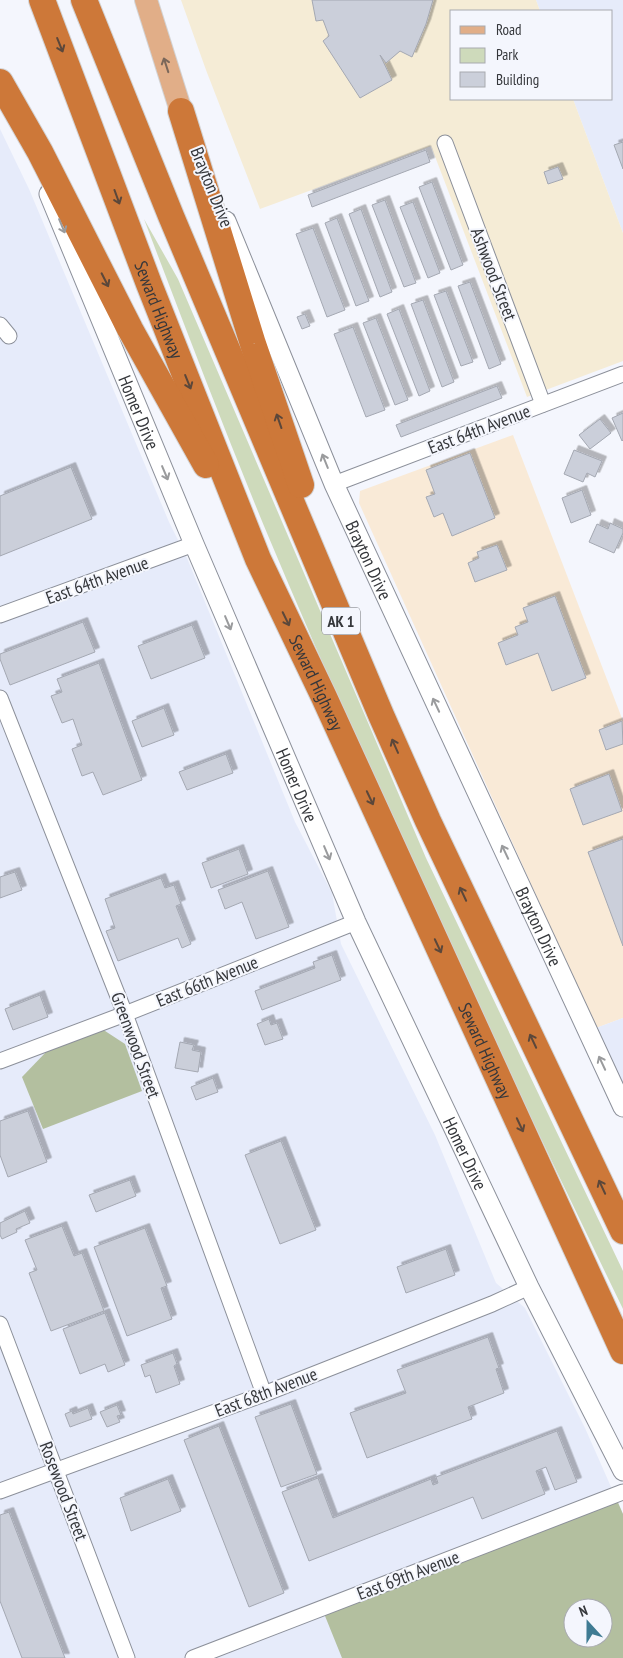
<svg xmlns="http://www.w3.org/2000/svg" width="623" height="1658" viewBox="0 0 623 1658" font-family="'PT Sans Narrow',sans-serif">
<style>
.commercial{fill:#f9ead7}
.built{fill:#e6ebfa;fill-rule:evenodd}
.education{fill:#f5ecd6}
.green{fill:#cedabb}
.forest{fill:#b3bf9f;fill-rule:evenodd}
.building{fill:#cbcfda;stroke:#a4a8b2;filter:url(#shadow)}
.lines{fill:none;stroke-linecap:round;stroke-linejoin:round}
.minor-casing{stroke:#8c909a;stroke-width:17}
.tertiary-casing{stroke:#8c909a;stroke-width:21}
.primary-casing{stroke:#d3d3d4;stroke-width:24}
.motorway-casing{stroke:#d3d3d4;stroke-width:28}
.minor{stroke:#fff;stroke-width:15}
.tertiary{stroke:#fff;stroke-width:19}
.primary{stroke:#e1ae88;stroke-width:22}
.motorway{stroke:#cd7839;stroke-width:26}
.oneway{stroke:#5b473a}
.oneway2{stroke:#7a675a}
.oneway3{stroke:#9a9b9d}
.labels{text-anchor:middle;dominant-baseline:central;stroke-width:4;stroke-linejoin:round;paint-order:stroke}
.shield{fill:#f4f6fd;stroke:#6e7075;stroke-width:1}
.shield-label{font-size:16px;font-weight:bold;fill:#35373b}
.street-label{font-size:18px;fill:#35373b;stroke:#f4f6fd}
</style>
<defs>
<filter id="shadow"><feDropShadow dx="4.5" dy="-4.5" stdDeviation="0" flood-color="#0004"/></filter>
</defs>
<rect width="100%" height="100%" fill="#f4f6fd"/>
<polygon class="commercial" points="513,435 623,721 623,1018 596,1028 359,503 360,491"/>
<g class="built">
<polygon points="536,0 623,0 623,233 573,99 612,99 612,11 540,11"/>
<path d="M0 129 29 189 169 522 187 558 295 822 332 893 341 944 435 1135 496 1283 525 1308 585 1428 623 1514V1658H0ZM573 1608H603V1638H573Z"/>
<polygon points="623,1018 623,1095 596,1028"/>
</g>
<polygon class="education" points="181,0 536,0 540,11 452,11 452,99 573,99 623,233 623,361 527,397 431,146 260,209 206,70"/>
<path class="green" d="M144 219 178 279 426 858 623 1271V1309C498 1051 375 791 264 526 222 424 183 322 144 219Z"/>
<g class="forest">
<polygon points="102,1029 125,1044 142,1091 43,1129 22,1077 47,1051"/>
<path d="M616 1498 623 1514V1658H342L323 1611ZM573 1608H603V1638H573Z"/>
</g>
<g class="building">
<polygon points="312,0 433,0 426,24 412,57 400,51 386,63 380,55 392,80 360,98 323,41 329,36 323,20 316,21"/>
<polygon points="623,142 623,169 614,145"/>
<polygon points="426,150 430,162 312,207 308,195"/>
<polygon points="558,167 563,179 548,184 544,172"/>
<polygon points="432,182 463,265 451,270 419,187"/>
<polygon points="385,200 416,283 404,287 372,205"/>
<polygon points="413,202 440,273 428,278 400,207"/>
<polygon points="361,209 392,292 380,297 349,214"/>
<polygon points="337,218 369,301 356,306 325,223"/>
<polygon points="313,228 345,310 327,317 296,234"/>
<polygon points="470,282 501,364 489,369 458,286"/>
<polygon points="446,291 473,362 461,366 434,295"/>
<polygon points="423,300 454,382 442,387 411,304"/>
<polygon points="399,309 430,391 419,396 387,314"/>
<polygon points="305,314 310,326 302,329 297,317"/>
<polygon points="376,318 408,400 395,405 363,323"/>
<polygon points="353,327 385,410 366,417 334,334"/>
<polygon points="497,386 502,398 401,437 396,425"/>
<polygon points="623,413 623,440 622,441 612,418"/>
<polygon points="600,419 611,433 590,449 579,435"/>
<polygon points="574,450 602,461 595,477 587,473 583,482 564,474"/>
<polygon points="470,453 495,518 452,536 443,513 434,517 426,497 435,494 426,470"/>
<polygon points="71,467 92,519 0,556 0,496"/>
<polygon points="582,490 591,515 571,523 562,498"/>
<polygon points="610,523 623,529 623,533 614,553 589,542 597,524 608,529"/>
<polygon points="497,545 507,570 475,582 468,563 479,558 477,552"/>
<polygon points="555,596 586,678 552,691 538,653 506,665 498,643 518,635 515,627 528,622 523,608"/>
<polygon points="83,622 95,652 10,685 0,659 0,654"/>
<polygon points="192,625 205,658 151,679 138,646"/>
<polygon points="99,663 142,780 103,795 93,772 82,776 72,749 82,745 73,719 62,723 51,696 62,692 57,679"/>
<polygon points="164,708 174,735 142,747 132,721"/>
<polygon points="622,721 623,744 606,750 599,730"/>
<polygon points="226,754 233,773 187,790 179,772"/>
<polygon points="609,774 622,811 583,825 570,789"/>
<polygon points="623,839 623,946 588,852"/>
<polygon points="239,849 248,874 211,888 202,863"/>
<polygon points="268,871 289,927 256,939 242,902 225,909 218,890"/>
<polygon points="15,872 22,890 0,898 0,877"/>
<polygon points="161,878 165,888 174,885 181,904 176,906 191,944 182,948 178,938 118,961 106,931 115,928 105,899"/>
<polygon points="332,955 341,980 262,1010 255,991 315,968 313,962"/>
<polygon points="40,995 48,1017 13,1030 5,1009"/>
<polygon points="269,1019 271,1025 277,1023 283,1039 265,1045 257,1024"/>
<polygon points="180,1042 194,1045 192,1050 201,1052 198,1072 175,1068"/>
<polygon points="213,1078 218,1092 196,1100 191,1087"/>
<polygon points="28,1111 47,1162 8,1177 0,1155 0,1121"/>
<polygon points="281,1141 316,1230 280,1244 245,1155"/>
<polygon points="130,1180 136,1196 96,1212 89,1195"/>
<polygon points="25,1211 30,1223 16,1229 17,1232 2,1239 0,1235 0,1223"/>
<polygon points="62,1226 74,1256 82,1253 104,1311 51,1331 29,1273 37,1270 25,1240"/>
<polygon points="145,1228 167,1286 161,1288 172,1319 127,1336 94,1247"/>
<polygon points="446,1249 455,1275 406,1293 397,1267"/>
<polygon points="105,1313 125,1365 108,1372 105,1364 80,1374 63,1329"/>
<polygon points="488,1337 499,1368 496,1369 504,1393 468,1407 472,1419 367,1458 350,1413 406,1393 397,1370"/>
<polygon points="173,1353 177,1364 174,1366 180,1384 156,1393 150,1375 145,1377 141,1365"/>
<polygon points="291,1404 317,1474 281,1487 255,1417"/>
<polygon points="117,1405 121,1415 117,1416 120,1422 107,1427 100,1412"/>
<polygon points="88,1408 92,1419 70,1427 65,1414 72,1411 73,1414"/>
<polygon points="219,1426 284,1593 249,1607 184,1440"/>
<polygon points="557,1431 577,1482 555,1490 546,1467 536,1471 545,1494 482,1519 473,1497 309,1561 282,1492 318,1478 333,1518 431,1479 433,1485 438,1483 436,1477"/>
<polygon points="168,1479 181,1511 131,1531 120,1498"/>
<polygon points="9,1512 65,1658 22,1658 0,1601 0,1515"/>
</g>
<g class="lines">
<defs>
<g id="minor">
<polyline points="445,143 543,404"/>
<polyline points="0,325 9,336"/>
<polyline points="334,484 623,374"/>
<polyline points="0,615 194,544"/>
<polyline points="0,698 125,1014 264,1394"/>
<polyline points="0,1061 125,1014 356,922"/>
<polyline points="0,1324 127,1658"/>
<polyline points="0,1491 264,1394 492,1304 529,1287"/>
<polyline points="193,1658 623,1492"/>
</g>
<g id="tertiary">
<path id="s1" d="M49 194 194 544 356 922 529 1287 623 1471"/>
<path id="s2" d="M226 221 334 484 623 1107"/>
</g>
<polyline id="primary" points="146,0 181,111"/>
<g id="motorway">
<path id="s3" d="M42 0 149 284 258 559 324 697 623 1351"/>
<polyline points="84,0 171,216 381,715 428,821 623,1231"/>
<polyline points="0,82 40,152 130,329 206,465"/>
<polyline points="181,111 253,344 301,485"/>
</g>
</defs>
<use href="#minor" class="minor-casing"/>
<use href="#tertiary" class="tertiary-casing"/>
<use href="#primary" class="primary-casing"/>
<use href="#motorway" class="motorway-casing"/>
<use href="#minor" class="minor"/>
<use href="#tertiary" class="tertiary"/>
<use href="#primary" class="primary"/>
<use href="#motorway" class="motorway"/>
</g>
<defs><path id="oneway-shaft" d="M-6 0H5M1.5-3L5.5 0L1.5 3" fill="none" stroke-width="1.6" stroke-linecap="round" stroke-linejoin="round" transform="scale(1.25)"/></defs>
<g class="oneway">
<use href="#oneway-shaft" transform="translate(60 45) rotate(68)"/>
<use href="#oneway-shaft" transform="translate(117 197) rotate(70)"/>
<use href="#oneway-shaft" transform="translate(105 280) rotate(63)"/>
<use href="#oneway-shaft" transform="translate(188 382) rotate(68)"/>
<use href="#oneway-shaft" transform="translate(279 421) rotate(-109)"/>
<use href="#oneway-shaft" transform="translate(286 619) rotate(64)"/>
<use href="#oneway-shaft" transform="translate(395 746) rotate(-114)"/>
<use href="#oneway-shaft" transform="translate(370 798) rotate(65)"/>
<use href="#oneway-shaft" transform="translate(463 894) rotate(-115)"/>
<use href="#oneway-shaft" transform="translate(438 946) rotate(65)"/>
<use href="#oneway-shaft" transform="translate(533 1041) rotate(-115)"/>
<use href="#oneway-shaft" transform="translate(520 1125) rotate(65)"/>
<use href="#oneway-shaft" transform="translate(602 1187) rotate(-115)"/>
</g>
<use class="oneway2" href="#oneway-shaft" transform="translate(166 65) rotate(-108)"/>
<g class="oneway3">
<use href="#oneway-shaft" transform="translate(62 226) rotate(67)"/>
<use href="#oneway-shaft" transform="translate(325 461) rotate(-112)"/>
<use href="#oneway-shaft" transform="translate(165 473) rotate(67)"/>
<use href="#oneway-shaft" transform="translate(228 623) rotate(67)"/>
<use href="#oneway-shaft" transform="translate(436 705) rotate(-115)"/>
<use href="#oneway-shaft" transform="translate(505 852) rotate(-115)"/>
<use href="#oneway-shaft" transform="translate(327 853) rotate(67)"/>
<use href="#oneway-shaft" transform="translate(602 1063) rotate(-115)"/>
</g>
<g class="labels">
<rect class="shield" x="322" y="607.5" width="38" height="27" rx="4"/>
<g class="shield-label">
<text x="341" y="621">AK 1</text>
</g>
<g class="street-label">
<text transform="translate(212 187) rotate(68)">Brayton Drive</text>
<text transform="translate(494 274) rotate(69)">Ashwood Street</text>
<text stroke="none"><textPath href="#s3" startOffset="331">Seward Highway</textPath></text>
<text stroke="none"><textPath href="#s1" startOffset="236">Homer Drive</textPath></text>
<text transform="translate(479 429) rotate(-21)">East 64th Avenue</text>
<text stroke="none"><textPath href="#s2" startOffset="368">Brayton Drive</textPath></text>
<text transform="translate(97 580) rotate(-20)">East 64th Avenue</text>
<text stroke="none"><textPath href="#s3" startOffset="736">Seward Highway</textPath></text>
<text stroke="none"><textPath href="#s1" startOffset="641">Homer Drive</textPath></text>
<text stroke="none"><textPath href="#s2" startOffset="772">Brayton Drive</textPath></text>
<text transform="translate(207 981) rotate(-22)">East 66th Avenue</text>
<text transform="translate(136 1045) rotate(70)">Greenwood Street</text>
<text stroke="none"><textPath href="#s3" startOffset="1141">Seward Highway</textPath></text>
<text stroke="none"><textPath href="#s1" startOffset="1046">Homer Drive</textPath></text>
<text transform="translate(266 1392) rotate(-21)">East 68th Avenue</text>
<text transform="translate(64 1491) rotate(69)">Rosewood Street</text>
<text transform="translate(408 1575) rotate(-21)">East 69th Avenue</text>
</g>
</g>
<rect x="450" y="10" width="162" height="90" fill="#f4f6fd" stroke="#a8aaaf"/>
<rect x="460" y="26" width="25" height="8" fill="#e1ae88" stroke="#a8aaaf"/>
<text x="496" y="35" font-size="15" fill="#35373b">Road</text>
<rect x="460" y="48" width="25" height="15" fill="#cedabb" stroke="#a8aaaf"/>
<text x="496" y="60" font-size="15" fill="#35373b">Park</text>
<rect x="460" y="72" width="25" height="15" fill="#cbcfda" stroke="#a8aaaf"/>
<text x="496" y="85" font-size="15" fill="#35373b">Building</text>
<g transform="translate(588 1623) rotate(339)"><circle r="24" fill="#f4f6fd" stroke="#a8aaaf"/>
<path d="M0-4L9 19L0 12L-9 19Z" fill="#3f7b93"/>
<text y="-8" font-size="14" font-weight="bold" text-anchor="middle" fill="#35373b">N</text>
</g>
</svg>
